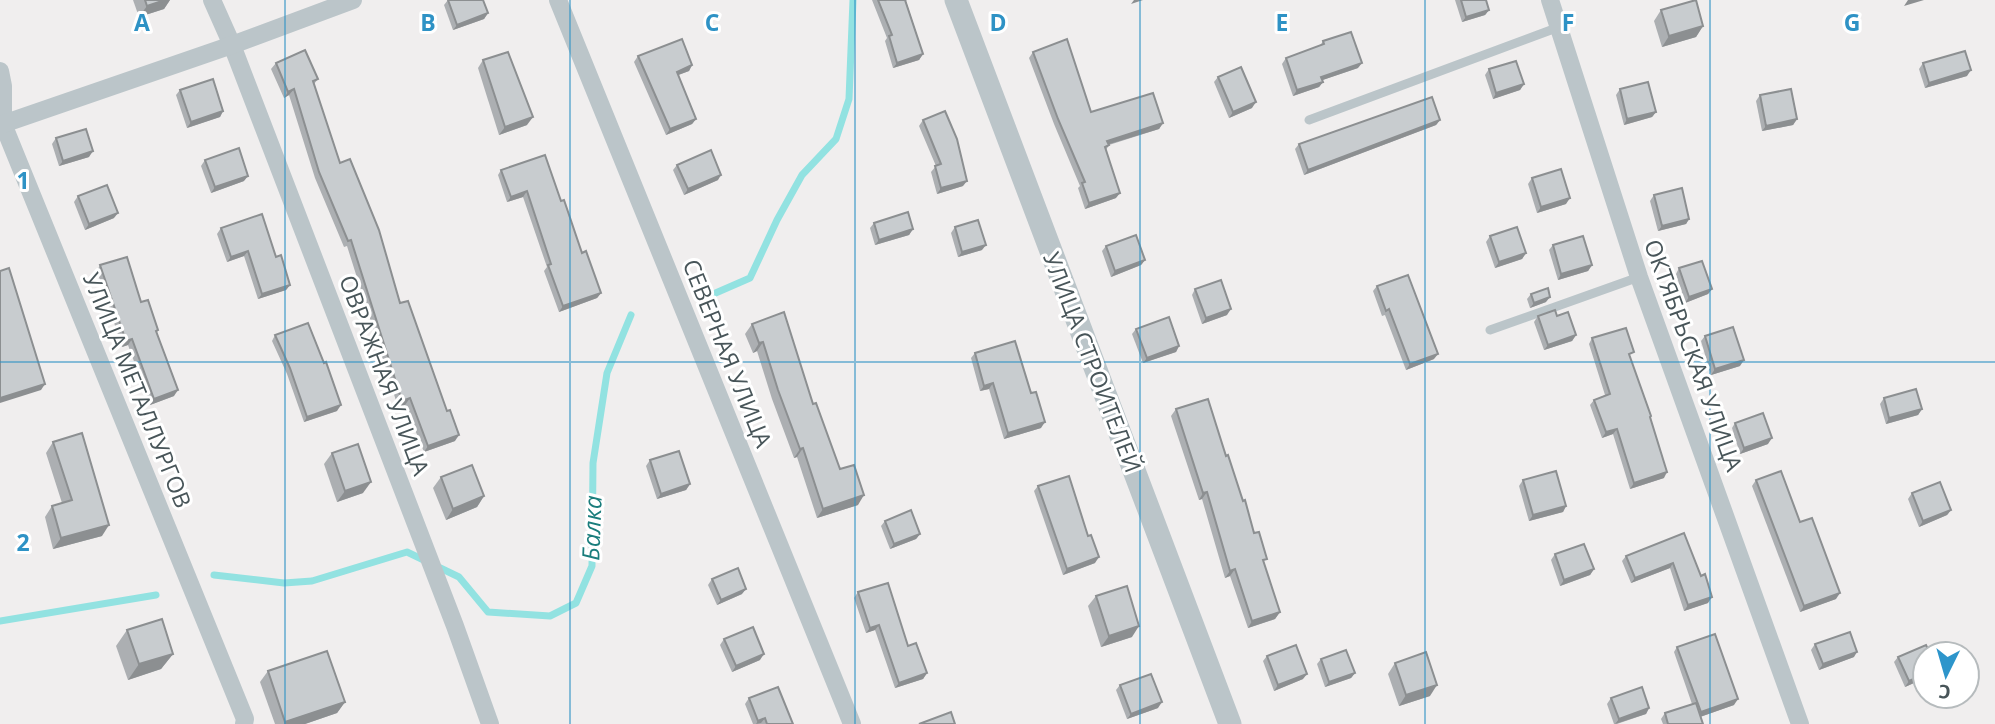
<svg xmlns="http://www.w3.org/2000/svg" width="1995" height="724" viewBox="0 0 1995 724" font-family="'Open Sans',sans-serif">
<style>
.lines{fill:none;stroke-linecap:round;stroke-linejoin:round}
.stream{stroke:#92e2e1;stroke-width:7}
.service{stroke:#bbc5c9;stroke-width:9}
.minor{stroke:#bbc5c9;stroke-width:18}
.tertiary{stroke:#bbc5c9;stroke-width:23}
.wall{fill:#acafb2}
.shaded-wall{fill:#8c8f91}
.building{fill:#c8cccf;stroke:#8c8f91;stroke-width:2}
.grid{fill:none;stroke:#2e92c5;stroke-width:2;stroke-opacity:0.55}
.labels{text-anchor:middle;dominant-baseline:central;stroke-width:6;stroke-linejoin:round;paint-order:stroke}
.street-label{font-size:23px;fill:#485559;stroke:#fff}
.water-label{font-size:24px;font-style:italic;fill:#1a7d7c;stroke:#fff}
.grid-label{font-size:23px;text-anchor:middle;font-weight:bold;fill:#2e92c5;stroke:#fff;stroke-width:6;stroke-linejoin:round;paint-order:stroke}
</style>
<rect width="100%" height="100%" fill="#f0eeee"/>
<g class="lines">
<g class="stream">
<polyline points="711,295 750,278 777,220 802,175 836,139 849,99 853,0"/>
<polyline points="214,575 284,583 312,581 407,552 459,577 488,612 550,616 576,603 592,566 593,463 607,373 631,315"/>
<polyline points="0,621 156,595"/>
</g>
<g class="service">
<polyline points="1309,120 1559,27"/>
<polyline points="1490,330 1639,277"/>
</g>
<g class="minor">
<polyline points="212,0 232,45 455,626 490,724"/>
<polyline points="558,0 852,724"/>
<polyline points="1550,0 1639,277 1800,724"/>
<polyline points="0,71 3,86 3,124 245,719 244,724"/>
<polyline points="0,125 232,45 353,0"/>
</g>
<polyline class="tertiary" points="956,0 1230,724"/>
</g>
<g class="wall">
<polygon points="133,0 170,0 164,9 139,17"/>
<polygon points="448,0 488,13 484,19 453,30 444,5"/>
<polygon points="872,0 907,0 906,1 923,54 919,60 893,68 885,41 887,38"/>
<polygon points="1455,0 1486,0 1489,10 1485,15 1462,22"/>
<polygon points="1661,10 1703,26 1696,37 1662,47 1654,21"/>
<polygon points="1323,41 1358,68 1322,80 1323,82 1319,87 1293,96 1282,64 1286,58 1320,46"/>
<polygon points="1033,52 1091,112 1163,123 1159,129 1109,145 1106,150 1116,198 1085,209 1078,188 1080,186 1054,124 1029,58"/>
<polygon points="638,56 692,65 689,71 678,75 696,119 692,124 666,135 634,62"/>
<polygon points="483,60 527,125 499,135 478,68"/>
<polygon points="276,63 318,79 314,84 340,163 400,303 455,441 424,452 405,405 398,407 347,246 344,247 315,178 289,95 284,98 271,69"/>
<polygon points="1923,63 1967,76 1925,88 1919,69"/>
<polygon points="1489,69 1524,84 1520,90 1493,99 1485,75"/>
<polygon points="1218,77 1252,108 1229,118 1214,82"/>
<polygon points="1620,89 1656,112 1652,117 1624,125 1616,95"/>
<polygon points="180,90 223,111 220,117 187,128 176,95"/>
<polygon points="1760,95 1797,119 1793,125 1762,131 1756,101"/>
<polygon points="923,120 963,186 937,194 931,172 936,166 919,126"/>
<polygon points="1440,120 1436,125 1304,175 1295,149 1299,144"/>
<polygon points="56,138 89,157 59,166 52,144"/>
<polygon points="205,160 244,181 211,193 201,166"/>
<polygon points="677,165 718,180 684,195 673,170"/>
<polygon points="501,170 561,201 582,253 601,293 597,298 559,312 544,271 547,267 523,197 507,202 498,175"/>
<polygon points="1532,178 1566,204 1537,213 1528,184"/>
<polygon points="1654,195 1689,219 1686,224 1658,231 1650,201"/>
<polygon points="78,196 114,218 85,230 74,202"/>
<polygon points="874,223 913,229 909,235 875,245 870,228"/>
<polygon points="955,227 982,250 958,257 951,233"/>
<polygon points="221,228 276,257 290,285 286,290 258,299 244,256 227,262 217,234"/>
<polygon points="1490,236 1526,253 1522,259 1495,268 1486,242"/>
<polygon points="1553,245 1592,265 1588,271 1558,280 1549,250"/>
<polygon points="1106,246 1145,260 1141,265 1111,277 1102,251"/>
<polygon points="100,265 141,302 158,330 157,332 174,396 150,405 128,345 122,347 97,271"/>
<polygon points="1679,268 1712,289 1708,294 1685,303 1676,274"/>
<polygon points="1377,286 1434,359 1406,370 1385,315 1382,316 1373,291"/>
<polygon points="1195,289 1227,315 1202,324 1192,295"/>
<polygon points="1531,294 1546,302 1530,308 1527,299"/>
<polygon points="1538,316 1557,316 1576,335 1572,341 1544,350 1534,322"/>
<polygon points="752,324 813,404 840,469 858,505 817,518 797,457 794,458 772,399 757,351 753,353 745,334"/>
<polygon points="1136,329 1179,346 1176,352 1143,363 1132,334"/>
<polygon points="275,335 337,411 304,422 287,374 272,341"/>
<polygon points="1705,336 1740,366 1711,375 1701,341"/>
<polygon points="1592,338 1630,357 1650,418 1664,478 1630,489 1613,434 1602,438 1590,405 1594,400 1605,395 1589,344"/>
<polygon points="975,353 1041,428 1004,439 989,389 980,391 971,358"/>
<polygon points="1884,398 1922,409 1918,415 1886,424 1880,404"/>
<polygon points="1176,409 1226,456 1280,612 1275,619 1248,628 1230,576 1225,578 1202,499 1199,500 1171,416"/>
<polygon points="1735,423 1768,444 1740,454 1732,428"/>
<polygon points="53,442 102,536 53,549 45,517 52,506 62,503 46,453"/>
<polygon points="332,453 363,493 337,502 324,464"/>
<polygon points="650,460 690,484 686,490 657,499 646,466"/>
<polygon points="441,477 484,496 477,507 446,520 433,488"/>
<polygon points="1523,480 1566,506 1563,512 1529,521 1519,486"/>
<polygon points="1756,480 1800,522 1836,599 1800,612 1752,486"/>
<polygon points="1038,486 1095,563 1063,575 1034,491"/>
<polygon points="1912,493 1951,510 1947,515 1919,527 1908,499"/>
<polygon points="885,521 920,534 916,539 890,549 881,526"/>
<polygon points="1684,533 1701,576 1708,603 1684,611 1670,568 1631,583 1622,561 1626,556"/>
<polygon points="1555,554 1594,569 1590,575 1560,586 1551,560"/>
<polygon points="712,579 742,594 717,605 708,585"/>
<polygon points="858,592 927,673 923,679 895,688 875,630 866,633 854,598"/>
<polygon points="1096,596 1132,637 1101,647 1088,606"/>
<polygon points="127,630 173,654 161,669 128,680 116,646"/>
<polygon points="724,639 760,660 732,672 720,645"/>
<polygon points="1815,644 1854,657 1819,670 1811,650"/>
<polygon points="1677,647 1734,705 1700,717 1703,724 1663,724 1661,719 1665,713 1692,704 1674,652"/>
<polygon points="1267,656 1303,679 1274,691 1263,661"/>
<polygon points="1898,657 1925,678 1905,687 1894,662"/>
<polygon points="1321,659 1355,673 1351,678 1325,687 1317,664"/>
<polygon points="1395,663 1430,696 1399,706 1388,674"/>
<polygon points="268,671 345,702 337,713 305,724 275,724 260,682"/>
<polygon points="1120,685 1158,708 1127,719 1116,690"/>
<polygon points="749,698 793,724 753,724 745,704"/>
<polygon points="1611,698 1649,708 1646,714 1617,724 1614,724 1607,704"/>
</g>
<g class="shaded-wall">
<polygon points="165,0 170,0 164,9 139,17 147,6"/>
<polygon points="1134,0 1143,0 1131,4"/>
<polygon points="1908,0 1924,0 1904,6"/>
<polygon points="1489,10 1485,15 1462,22 1466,17"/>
<polygon points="488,13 484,19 453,30 457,25"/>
<polygon points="1703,26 1696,37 1662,47 1669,36"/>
<polygon points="923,54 919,60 893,68 897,63"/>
<polygon points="1362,63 1358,68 1317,82 1321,77"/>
<polygon points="692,65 689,71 673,77 677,72"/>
<polygon points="1971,70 1967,76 1925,88 1929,83"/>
<polygon points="1323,82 1319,87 1293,96 1297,90"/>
<polygon points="1524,84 1520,90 1493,99 1496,93"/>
<polygon points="294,89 289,95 284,98 288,92"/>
<polygon points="1256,102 1252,108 1229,118 1233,112"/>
<polygon points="223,111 220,117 187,128 191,122"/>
<polygon points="1656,112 1652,117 1624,125 1627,119"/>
<polygon points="533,117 527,125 499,135 505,127"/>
<polygon points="696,119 692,124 666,135 670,129"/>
<polygon points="1797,119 1793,125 1762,131 1766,126"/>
<polygon points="1440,120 1436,125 1304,175 1308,170"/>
<polygon points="1163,123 1159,129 1103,146 1107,141"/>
<polygon points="93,151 89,157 59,166 63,161"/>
<polygon points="721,175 718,180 684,195 688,189"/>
<polygon points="248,176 244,181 211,193 215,187"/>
<polygon points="967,181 963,186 937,194 941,188"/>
<polygon points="527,191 523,197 507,202 511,197"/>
<polygon points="1120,193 1116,198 1085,209 1089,203"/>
<polygon points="1570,198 1566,204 1537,213 1541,207"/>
<polygon points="118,213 114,218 85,230 89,224"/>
<polygon points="1689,219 1686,224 1658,231 1662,226"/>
<polygon points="913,229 909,235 875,245 879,240"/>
<polygon points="986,245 982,250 958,257 962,252"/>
<polygon points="248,251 244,256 227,262 231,257"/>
<polygon points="1526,253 1522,259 1495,268 1499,262"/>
<polygon points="1145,260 1141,265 1111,277 1115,271"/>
<polygon points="1592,265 1588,271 1558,280 1561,274"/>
<polygon points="290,285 286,290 258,299 262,294"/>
<polygon points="1712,289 1708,294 1685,303 1689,297"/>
<polygon points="601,293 597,298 559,312 563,306"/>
<polygon points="1550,297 1546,302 1530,308 1534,303"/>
<polygon points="1231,309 1227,315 1202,324 1206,318"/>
<polygon points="1576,335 1572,341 1544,350 1548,345"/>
<polygon points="132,339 128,345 122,347 126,341"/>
<polygon points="763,342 757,351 753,353 759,343"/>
<polygon points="1179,346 1176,352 1143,363 1147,358"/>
<polygon points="1438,354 1434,359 1406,370 1410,364"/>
<polygon points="1744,360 1740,366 1711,375 1715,369"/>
<polygon points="993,383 989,389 980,391 984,386"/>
<polygon points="45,384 41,390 0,403 0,398"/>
<polygon points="178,390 174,396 150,405 154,399"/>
<polygon points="410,398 405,405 398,407 402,401"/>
<polygon points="341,405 337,411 304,422 307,417"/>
<polygon points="1922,409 1918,415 1886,424 1889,418"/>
<polygon points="1045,422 1041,428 1004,439 1008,433"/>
<polygon points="1617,429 1613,434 1602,438 1606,432"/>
<polygon points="459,435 455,441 424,452 428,446"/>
<polygon points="1772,438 1768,444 1740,454 1744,448"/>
<polygon points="803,448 797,457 794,458 800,449"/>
<polygon points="1667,472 1664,478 1630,489 1634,483"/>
<polygon points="371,482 363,493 337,502 345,491"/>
<polygon points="690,484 686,490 657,499 661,494"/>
<polygon points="1207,492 1202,499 1199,500 1203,493"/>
<polygon points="864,495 858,505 817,518 823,509"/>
<polygon points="484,496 477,507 446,520 453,509"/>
<polygon points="1566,506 1563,512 1529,521 1533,515"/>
<polygon points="1951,510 1947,515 1919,527 1923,521"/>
<polygon points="109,525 102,536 53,549 61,538"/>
<polygon points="920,534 916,539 890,549 894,544"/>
<polygon points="1099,557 1095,563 1063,575 1067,569"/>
<polygon points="1673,563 1670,568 1631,583 1635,578"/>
<polygon points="1235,569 1230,576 1225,578 1230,571"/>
<polygon points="1594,569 1590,575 1560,586 1564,580"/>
<polygon points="746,589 742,594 717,605 721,600"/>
<polygon points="1840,593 1836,599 1800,612 1804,606"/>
<polygon points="1712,597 1708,603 1684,611 1688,605"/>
<polygon points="1280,612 1275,619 1248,628 1252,621"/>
<polygon points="879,625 875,630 866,633 870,628"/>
<polygon points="1139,626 1132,637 1101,647 1109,636"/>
<polygon points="1857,652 1854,657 1819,670 1823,664"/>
<polygon points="173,654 161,669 128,680 139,664"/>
<polygon points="764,654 760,660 732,672 736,666"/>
<polygon points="927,673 923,679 895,688 899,683"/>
<polygon points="1355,673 1351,678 1325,687 1329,682"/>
<polygon points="1307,674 1303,679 1274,691 1278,685"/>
<polygon points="1925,674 1925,678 1905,687 1909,681"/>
<polygon points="1437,685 1430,696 1399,706 1406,695"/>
<polygon points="1738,699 1734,705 1697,718 1701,712"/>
<polygon points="345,702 337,713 305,724 284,724 285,722"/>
<polygon points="1162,702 1158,708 1127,719 1131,714"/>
<polygon points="1649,708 1646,714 1615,724 1619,719"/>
<polygon points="765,718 761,723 756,724 758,721"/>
</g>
<g class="building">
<polygon points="145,0 165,0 147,6"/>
<polygon points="448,0 483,0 488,13 457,25"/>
<polygon points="878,0 905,0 923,54 897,63 889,36 892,35"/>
<polygon points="1461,0 1486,0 1489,10 1466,17"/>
<polygon points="1696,0 1703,26 1669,36 1661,10"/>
<polygon points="1351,32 1362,63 1321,77 1323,82 1297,90 1286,58 1324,44 1323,41"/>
<polygon points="682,39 692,65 677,72 696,119 670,129 638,56"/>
<polygon points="1067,39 1091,112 1153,93 1163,123 1107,141 1109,145 1105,147 1120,193 1089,203 1082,183 1085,182 1058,119 1033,52"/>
<polygon points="305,50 318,79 313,81 340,163 350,159 379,230 400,303 408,301 447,411 450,410 459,435 428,446 410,398 402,401 351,240 348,241 319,172 294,89 288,92 276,63"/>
<polygon points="1965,51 1971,70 1929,83 1923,63"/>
<polygon points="508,52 533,117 505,127 483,60"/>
<polygon points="1516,61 1524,84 1496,93 1489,69"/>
<polygon points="1241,67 1256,102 1233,112 1218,77"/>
<polygon points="213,79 223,111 191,122 180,90"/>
<polygon points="1648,82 1656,112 1627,119 1620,89"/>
<polygon points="1791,89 1797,119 1766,126 1760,95"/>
<polygon points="1432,97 1440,120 1308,170 1299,144"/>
<polygon points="945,111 957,139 967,181 941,188 935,166 941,164 923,120"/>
<polygon points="86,129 93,151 63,161 56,138"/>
<polygon points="239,148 248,176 215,187 205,160"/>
<polygon points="711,150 721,175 688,189 677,165"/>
<polygon points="545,155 561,201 564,200 582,253 586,251 601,293 563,306 548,265 551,264 527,191 511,197 501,170"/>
<polygon points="1561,169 1570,198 1541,207 1532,178"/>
<polygon points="107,185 118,213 89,224 78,196"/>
<polygon points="1682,188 1689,219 1662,226 1654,195"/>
<polygon points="908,212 913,229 879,240 874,223"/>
<polygon points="262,214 276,257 281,255 290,285 262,294 248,251 231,257 221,228"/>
<polygon points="978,220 986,245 962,252 955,227"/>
<polygon points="1517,227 1526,253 1499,262 1490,236"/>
<polygon points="1136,235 1145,260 1115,271 1106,246"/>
<polygon points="1583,236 1592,265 1561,274 1553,245"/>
<polygon points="127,257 141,302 148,300 158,330 156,331 178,390 154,399 132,339 126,341 100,265"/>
<polygon points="1702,261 1712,289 1689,297 1679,268"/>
<polygon points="9,268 45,384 0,398 0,271"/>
<polygon points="1408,275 1438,354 1410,364 1389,309 1386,311 1377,286"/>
<polygon points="1221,280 1231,309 1206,318 1195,289"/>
<polygon points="1548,288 1550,297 1534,303 1531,294"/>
<polygon points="1555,310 1557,316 1568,312 1576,335 1548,345 1538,316"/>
<polygon points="784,312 813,404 816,403 840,469 854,465 864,495 823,509 803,448 800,449 778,390 763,342 759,343 752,324"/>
<polygon points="1169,317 1179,346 1147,358 1136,329"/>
<polygon points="308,323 324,363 326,362 341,405 307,417 290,368 275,335"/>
<polygon points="1733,327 1744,360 1715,369 1705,336"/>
<polygon points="1626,328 1634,352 1629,354 1651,416 1650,417 1667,472 1634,483 1617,429 1606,432 1594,400 1610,394 1592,338"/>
<polygon points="1015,341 1031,393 1036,392 1045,422 1008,433 993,383 984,386 975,353"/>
<polygon points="1916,389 1922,409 1889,418 1884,398"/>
<polygon points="1208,399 1226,456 1228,455 1243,501 1245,500 1254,533 1259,532 1267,559 1263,560 1280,612 1252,621 1235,569 1230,571 1207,492 1203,493 1176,409"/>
<polygon points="1763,413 1772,438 1744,448 1735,423"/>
<polygon points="82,433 109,525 61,538 52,506 72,500 53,442"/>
<polygon points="358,444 371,482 345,491 332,453"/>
<polygon points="679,451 690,484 661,494 650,460"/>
<polygon points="472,465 484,496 453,509 441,477"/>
<polygon points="1556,471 1566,506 1533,515 1523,480"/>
<polygon points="1781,471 1800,522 1812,518 1840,593 1804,606 1756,480"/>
<polygon points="1069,476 1088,536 1091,535 1099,557 1067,569 1038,486"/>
<polygon points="1940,482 1951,510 1923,521 1912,493"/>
<polygon points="911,510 920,534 894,544 885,521"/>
<polygon points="1684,533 1701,576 1705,574 1712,597 1688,605 1673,563 1635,578 1626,556"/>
<polygon points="1584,544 1594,569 1564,580 1555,554"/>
<polygon points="738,568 746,589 721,600 712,579"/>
<polygon points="888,583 908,646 916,643 927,673 899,683 879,625 870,628 858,592"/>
<polygon points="1127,586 1139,626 1109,636 1096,596"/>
<polygon points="162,619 173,654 139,664 127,630"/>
<polygon points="753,627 764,654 736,666 724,639"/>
<polygon points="1850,632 1857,652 1823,664 1815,644"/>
<polygon points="1715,634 1738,699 1701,712 1677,647"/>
<polygon points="1296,645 1307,674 1278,685 1267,656"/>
<polygon points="1926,645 1930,654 1925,654 1925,674 1909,681 1898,657"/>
<polygon points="1346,650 1355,673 1329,682 1321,659"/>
<polygon points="327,651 345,702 285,722 268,671"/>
<polygon points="1426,652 1437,685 1406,695 1395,663"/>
<polygon points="1151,674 1162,702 1131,714 1120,685"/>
<polygon points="778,687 793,724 767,724 765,718 758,721 749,698"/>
<polygon points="1642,687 1649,708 1619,719 1611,698"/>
<polygon points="1696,703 1703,724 1668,724 1665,713"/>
<polygon points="951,712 955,724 919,724"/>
</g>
<path class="grid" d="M285 0V724M570 0V724M855 0V724M1140 0V724M1425 0V724M1710 0V724M0 362H1995"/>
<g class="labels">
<g class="street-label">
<text transform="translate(728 353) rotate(68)">СЕВЕРНАЯ УЛИЦА</text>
<text transform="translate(1694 355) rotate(70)">ОКТЯБРЬСКАЯ УЛИЦА</text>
<text transform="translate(1093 362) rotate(69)">УЛИЦА СТРОИТЕЛЕЙ</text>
<text transform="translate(385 375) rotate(69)">ОВРАЖНАЯ УЛИЦА</text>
<text transform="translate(138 390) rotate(68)">УЛИЦА МЕТАЛЛУРГОВ</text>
</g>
<g class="water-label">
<text transform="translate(591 528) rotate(-88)">Балка</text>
</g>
</g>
<g class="grid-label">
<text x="142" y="31">A</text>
<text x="428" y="31">B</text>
<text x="712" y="31">C</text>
<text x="998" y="31">D</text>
<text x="1282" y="31">E</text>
<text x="1568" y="31">F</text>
<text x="1852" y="31">G</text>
<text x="23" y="189">1</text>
<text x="23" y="551">2</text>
</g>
<g transform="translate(1946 675) rotate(185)"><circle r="33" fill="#ffffff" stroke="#b6bbbd" stroke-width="2"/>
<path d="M0-5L12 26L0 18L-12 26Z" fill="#2d95cb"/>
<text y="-10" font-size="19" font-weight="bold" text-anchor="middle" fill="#485559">С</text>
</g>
</svg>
